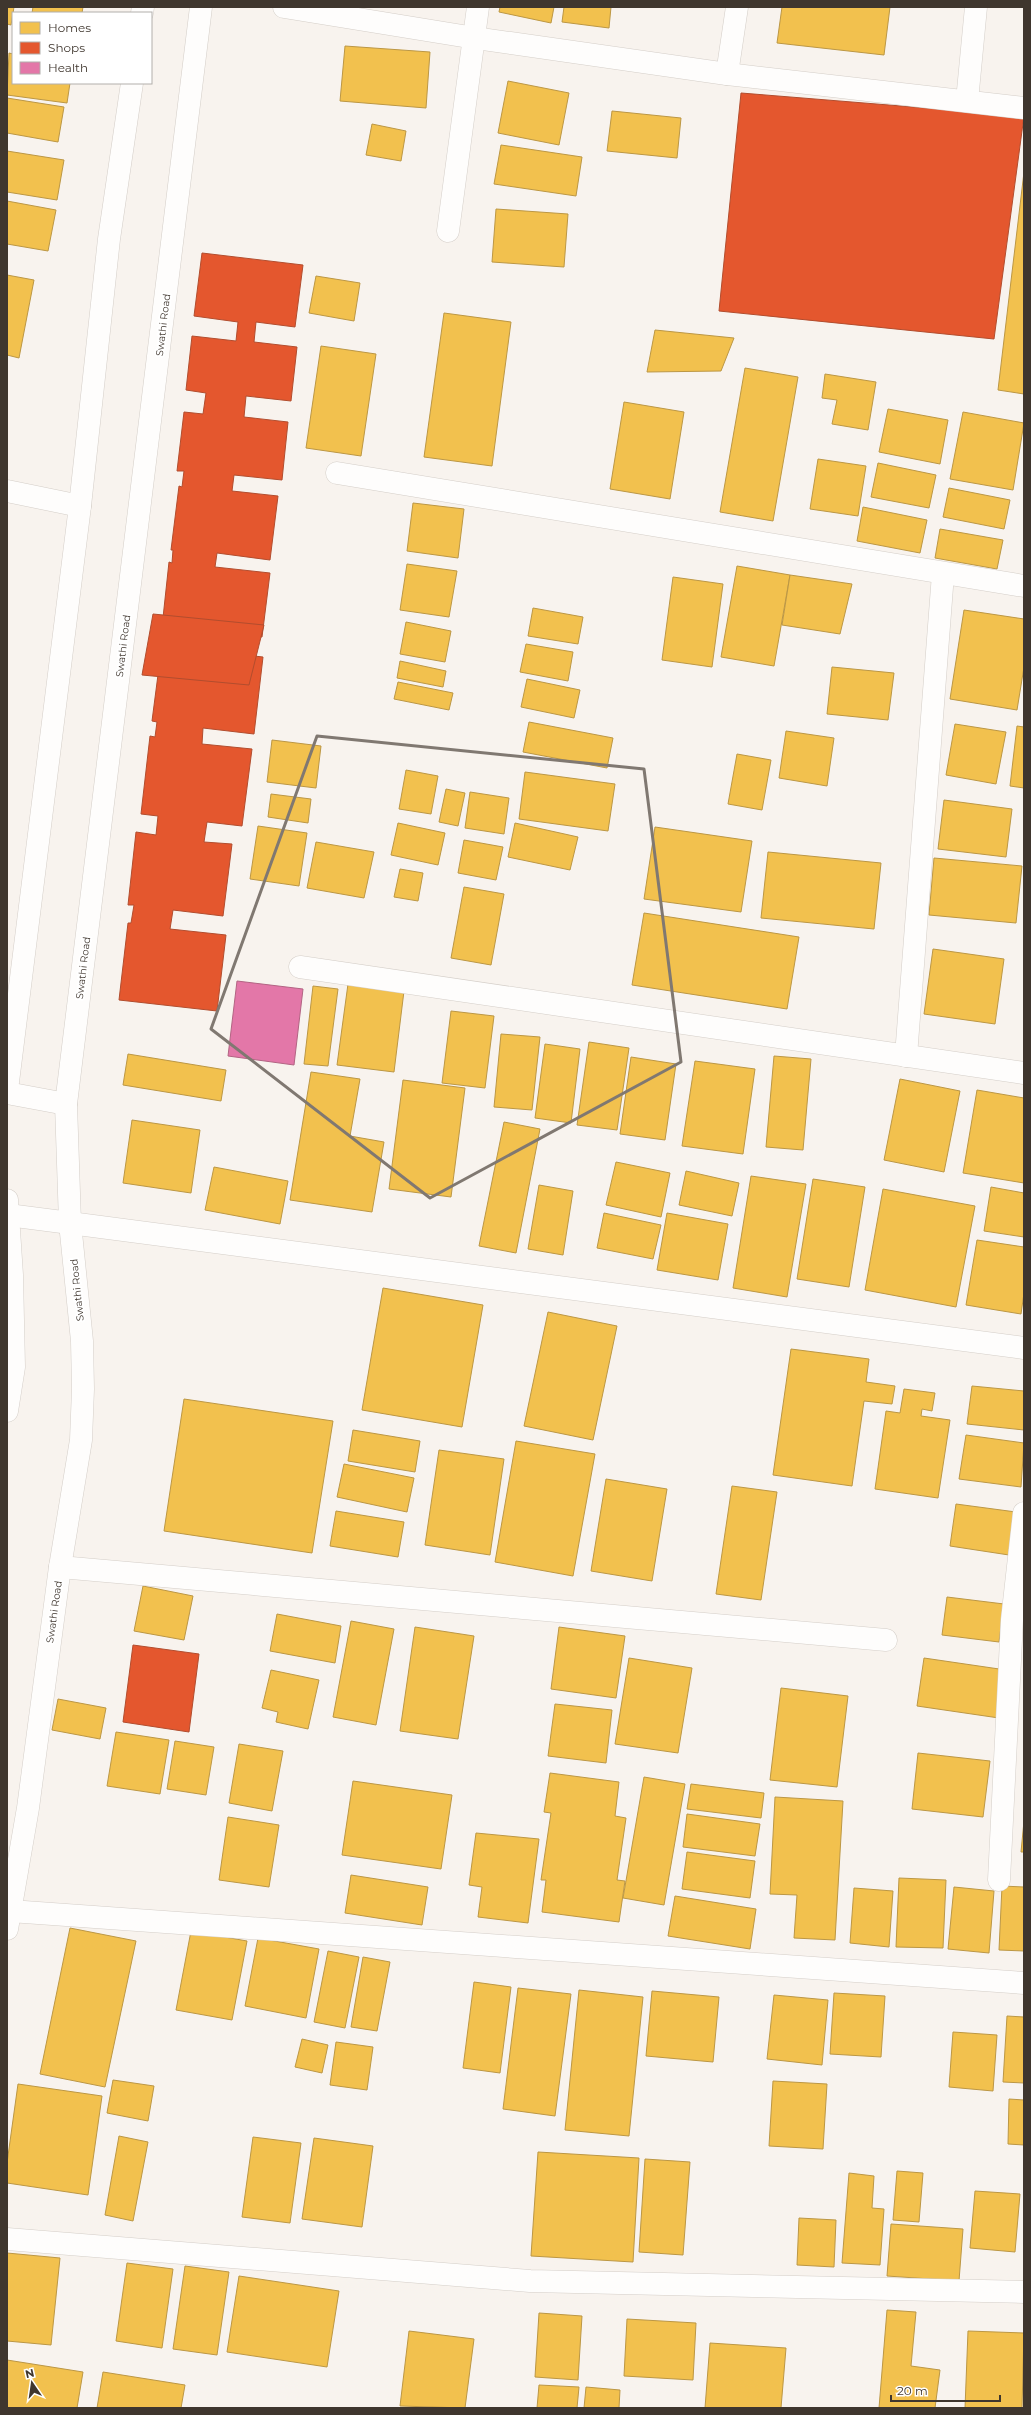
<svg xmlns="http://www.w3.org/2000/svg" width="1031" height="2415" viewBox="0 0 1031 2415" font-family="Montserrat,sans-serif">
<style>
.homes{fill:#f2c14e;stroke:#bc9744}
.shops{fill:#e4572e;stroke:#b24d2e}
.health{fill:#e377a8;stroke:#b26483}
.lines{fill:none;stroke-linecap:round;stroke-linejoin:round}
.minor-casing{stroke:#d4cec8;stroke-width:23}
.tertiary-casing{stroke:#d4cec8;stroke-width:23}
.minor{stroke:#fefdfc;stroke-width:22}
.tertiary{stroke:#fefdfc;stroke-width:22}
.marked{fill:none;stroke:#807871;stroke-width:3;stroke-linejoin:round}
.labels{text-anchor:middle;dominant-baseline:central;stroke-width:4;stroke-linejoin:round;paint-order:stroke}
.street-label{font-size:10px;fill:#3f362e;stroke:#fff}
</style>
<rect width="100%" height="100%" fill="#f8f3ee"/>
<g class="homes">
<polygon points="7,7 14,7 11,25 7,24"/>
<polygon points="33,7 83,7 82,13 32,13"/>
<polygon points="500,7 554,7 551,23 499,12"/>
<polygon points="564,7 611,7 609,28 562,22"/>
<polygon points="782,7 890,7 884,55 777,43"/>
<polygon points="345,46 430,52 426,108 340,101"/>
<polygon points="9,53 13,54 13,83 70,83 67,103 7,95"/>
<polygon points="508,81 569,93 559,145 498,133"/>
<polygon points="7,98 64,107 58,142 7,133"/>
<polygon points="612,111 681,118 677,158 607,151"/>
<polygon points="372,124 406,131 401,161 366,155"/>
<polygon points="501,145 582,157 576,196 494,184"/>
<polygon points="7,151 64,160 57,200 7,192"/>
<polygon points="1024,172 1024,394 998,390"/>
<polygon points="7,201 56,210 48,251 7,244"/>
<polygon points="496,209 568,214 564,267 492,262"/>
<polygon points="7,275 34,280 19,358 7,355"/>
<polygon points="316,276 360,283 354,321 309,313"/>
<polygon points="444,313 511,322 492,466 424,457"/>
<polygon points="655,330 734,338 721,371 647,372"/>
<polygon points="321,346 376,354 361,456 306,448"/>
<polygon points="745,368 798,377 773,521 720,512"/>
<polygon points="825,374 876,382 868,430 832,424 837,400 822,398"/>
<polygon points="624,402 684,412 670,499 610,489"/>
<polygon points="888,409 948,420 940,464 879,452"/>
<polygon points="963,412 1024,423 1013,490 950,479"/>
<polygon points="818,459 866,466 858,516 810,509"/>
<polygon points="878,463 936,475 929,508 871,497"/>
<polygon points="949,488 1010,500 1004,529 943,517"/>
<polygon points="413,503 464,509 458,558 407,551"/>
<polygon points="863,507 927,520 920,553 857,541"/>
<polygon points="940,529 1003,540 997,569 935,558"/>
<polygon points="407,564 457,571 449,617 400,610"/>
<polygon points="737,566 790,575 774,666 721,657"/>
<polygon points="790,575 852,584 840,634 782,625"/>
<polygon points="673,577 723,584 712,667 662,660"/>
<polygon points="533,608 583,617 578,644 528,636"/>
<polygon points="964,610 1024,619 1024,667 1017,710 950,699"/>
<polygon points="406,622 451,631 445,662 400,654"/>
<polygon points="526,644 573,652 568,681 520,672"/>
<polygon points="400,661 446,671 443,687 397,678"/>
<polygon points="832,667 894,673 888,720 827,714"/>
<polygon points="527,679 580,690 574,718 521,707"/>
<polygon points="398,682 453,693 449,710 394,699"/>
<polygon points="529,722 613,738 607,768 523,752"/>
<polygon points="955,724 1006,732 996,784 946,775"/>
<polygon points="1017,726 1024,727 1024,788 1010,786"/>
<polygon points="786,731 834,738 827,786 779,778"/>
<polygon points="272,740 321,746 316,788 267,782"/>
<polygon points="737,754 771,760 762,810 728,804"/>
<polygon points="406,770 438,776 431,814 399,809"/>
<polygon points="525,772 615,784 608,831 519,819"/>
<polygon points="446,789 465,793 458,826 439,822"/>
<polygon points="470,792 509,798 504,834 465,828"/>
<polygon points="271,794 311,799 308,823 268,817"/>
<polygon points="944,800 1012,809 1006,857 938,849"/>
<polygon points="398,823 445,833 438,865 391,855"/>
<polygon points="515,823 578,837 570,870 508,857"/>
<polygon points="258,826 307,833 299,886 250,879"/>
<polygon points="655,827 752,841 741,912 644,899"/>
<polygon points="464,840 503,847 496,880 458,873"/>
<polygon points="316,842 374,852 364,898 307,888"/>
<polygon points="768,852 881,863 874,929 761,918"/>
<polygon points="934,858 1022,866 1016,923 929,915"/>
<polygon points="400,869 423,873 418,901 394,897"/>
<polygon points="464,887 504,894 491,965 451,958"/>
<polygon points="644,913 799,937 787,1009 632,985"/>
<polygon points="933,949 1004,959 995,1024 924,1014"/>
<polygon points="348,984 404,991 394,1072 337,1065"/>
<polygon points="313,986 338,989 328,1066 304,1064"/>
<polygon points="451,1011 494,1016 485,1088 442,1083"/>
<polygon points="501,1034 540,1037 532,1110 494,1107"/>
<polygon points="589,1042 629,1048 617,1130 577,1125"/>
<polygon points="545,1044 580,1049 571,1123 535,1118"/>
<polygon points="128,1054 226,1070 221,1101 123,1085"/>
<polygon points="774,1056 811,1059 803,1150 766,1147"/>
<polygon points="631,1057 676,1064 665,1140 620,1134"/>
<polygon points="695,1061 755,1069 743,1154 682,1146"/>
<polygon points="311,1072 360,1079 350,1136 384,1142 372,1212 290,1200"/>
<polygon points="900,1079 960,1091 944,1172 884,1160"/>
<polygon points="403,1080 465,1088 451,1197 389,1189"/>
<polygon points="977,1090 1024,1098 1024,1183 963,1173"/>
<polygon points="132,1120 200,1130 191,1193 123,1183"/>
<polygon points="504,1122 540,1129 516,1253 479,1246"/>
<polygon points="616,1162 670,1173 661,1217 606,1205"/>
<polygon points="214,1167 288,1181 280,1224 205,1210"/>
<polygon points="686,1171 739,1183 732,1216 679,1205"/>
<polygon points="751,1176 806,1184 787,1297 733,1288"/>
<polygon points="813,1179 865,1187 849,1287 797,1279"/>
<polygon points="539,1185 573,1191 563,1255 528,1249"/>
<polygon points="991,1187 1024,1193 1024,1237 984,1231"/>
<polygon points="883,1189 975,1206 956,1307 865,1290"/>
<polygon points="604,1213 661,1225 653,1259 597,1248"/>
<polygon points="667,1213 728,1224 718,1280 657,1270"/>
<polygon points="977,1240 1024,1247 1024,1293 1021,1314 966,1305"/>
<polygon points="383,1288 483,1305 462,1427 362,1410"/>
<polygon points="548,1312 617,1326 593,1440 524,1426"/>
<polygon points="791,1349 869,1359 866,1382 895,1386 892,1404 864,1401 852,1486 773,1475"/>
<polygon points="972,1386 1024,1391 1024,1430 967,1424"/>
<polygon points="904,1389 935,1393 932,1411 922,1409 921,1416 950,1420 938,1498 875,1489 886,1411 900,1413"/>
<polygon points="184,1399 333,1421 312,1553 164,1531"/>
<polygon points="353,1430 420,1441 415,1472 348,1461"/>
<polygon points="966,1435 1024,1443 1021,1487 959,1479"/>
<polygon points="516,1441 595,1454 573,1576 495,1562"/>
<polygon points="439,1450 504,1459 490,1555 425,1545"/>
<polygon points="344,1464 414,1478 407,1512 337,1497"/>
<polygon points="606,1479 667,1489 652,1581 591,1571"/>
<polygon points="732,1486 777,1492 761,1600 716,1594"/>
<polygon points="956,1504 1016,1512 1009,1555 950,1546"/>
<polygon points="336,1511 404,1522 398,1557 330,1546"/>
<polygon points="143,1586 193,1596 184,1640 134,1631"/>
<polygon points="947,1597 1004,1604 999,1642 942,1635"/>
<polygon points="277,1614 341,1626 335,1663 270,1651"/>
<polygon points="351,1621 394,1629 376,1725 333,1717"/>
<polygon points="415,1627 474,1636 458,1739 400,1731"/>
<polygon points="559,1627 625,1636 616,1698 551,1689"/>
<polygon points="629,1658 692,1668 678,1753 615,1744"/>
<polygon points="924,1658 1006,1670 999,1718 917,1706"/>
<polygon points="271,1670 319,1680 308,1729 276,1722 278,1712 262,1708"/>
<polygon points="781,1688 848,1696 837,1787 770,1780"/>
<polygon points="58,1699 106,1708 100,1739 52,1730"/>
<polygon points="555,1704 612,1710 606,1763 548,1756"/>
<polygon points="116,1732 169,1740 160,1794 107,1786"/>
<polygon points="175,1741 214,1747 206,1795 167,1789"/>
<polygon points="239,1744 283,1751 272,1811 229,1803"/>
<polygon points="918,1753 990,1761 983,1817 912,1809"/>
<polygon points="550,1773 619,1782 615,1816 626,1818 617,1880 625,1881 619,1922 542,1912 546,1880 541,1880 551,1813 544,1812"/>
<polygon points="644,1777 685,1784 664,1905 623,1898"/>
<polygon points="353,1781 452,1795 441,1869 342,1855"/>
<polygon points="691,1784 764,1793 761,1818 687,1809"/>
<polygon points="775,1797 843,1801 835,1940 794,1938 797,1895 770,1894"/>
<polygon points="687,1814 760,1824 755,1856 683,1847"/>
<polygon points="228,1817 279,1825 269,1887 219,1880"/>
<polygon points="1024,1821 1024,1852 1021,1852"/>
<polygon points="476,1833 539,1839 528,1923 478,1917 482,1887 469,1885"/>
<polygon points="687,1852 755,1861 750,1898 682,1889"/>
<polygon points="351,1875 428,1887 422,1925 345,1913"/>
<polygon points="899,1878 946,1880 943,1948 896,1947"/>
<polygon points="1002,1886 1024,1887 1024,1951 999,1950"/>
<polygon points="954,1887 994,1891 989,1953 948,1949"/>
<polygon points="854,1888 893,1891 889,1947 850,1943"/>
<polygon points="675,1896 756,1909 750,1949 668,1936"/>
<polygon points="70,1928 136,1941 105,2087 40,2074"/>
<polygon points="191,1931 247,1941 232,2020 176,2010"/>
<polygon points="258,1938 319,1949 306,2018 245,2006"/>
<polygon points="328,1951 359,1957 345,2028 314,2022"/>
<polygon points="363,1957 390,1962 377,2031 351,2027"/>
<polygon points="474,1982 511,1987 500,2073 463,2068"/>
<polygon points="518,1988 571,1994 555,2116 503,2109"/>
<polygon points="579,1990 643,1997 629,2136 565,2130"/>
<polygon points="652,1991 719,1997 713,2062 646,2056"/>
<polygon points="834,1993 885,1996 881,2057 830,2054"/>
<polygon points="774,1995 828,2000 822,2065 767,2059"/>
<polygon points="1007,2016 1024,2017 1024,2083 1003,2082"/>
<polygon points="953,2032 997,2035 993,2091 949,2087"/>
<polygon points="302,2039 328,2045 322,2073 295,2067"/>
<polygon points="336,2042 373,2047 367,2090 330,2085"/>
<polygon points="113,2080 154,2086 148,2121 107,2113"/>
<polygon points="773,2081 827,2084 823,2149 769,2146"/>
<polygon points="18,2084 102,2096 88,2195 7,2183 7,2163"/>
<polygon points="1009,2099 1024,2100 1024,2145 1008,2144"/>
<polygon points="119,2136 148,2142 133,2221 105,2215"/>
<polygon points="253,2137 301,2143 290,2223 242,2217"/>
<polygon points="314,2138 373,2146 362,2227 302,2219"/>
<polygon points="538,2152 639,2158 633,2262 531,2256"/>
<polygon points="645,2159 690,2162 683,2255 639,2252"/>
<polygon points="897,2171 923,2173 919,2222 893,2220"/>
<polygon points="849,2173 874,2176 872,2208 884,2209 880,2265 842,2263"/>
<polygon points="975,2191 1020,2194 1015,2252 970,2248"/>
<polygon points="799,2218 836,2220 834,2267 797,2265"/>
<polygon points="891,2224 963,2229 959,2281 887,2276"/>
<polygon points="7,2253 60,2258 51,2345 7,2341"/>
<polygon points="127,2263 173,2269 162,2348 116,2341"/>
<polygon points="185,2266 229,2272 217,2355 173,2349"/>
<polygon points="239,2276 339,2291 327,2367 227,2352"/>
<polygon points="887,2310 916,2312 911,2366 940,2370 935,2408 879,2408"/>
<polygon points="539,2313 582,2316 578,2380 535,2377"/>
<polygon points="627,2319 696,2323 693,2380 624,2376"/>
<polygon points="409,2331 474,2339 465,2408 400,2406"/>
<polygon points="968,2331 1024,2333 1022,2408 965,2408"/>
<polygon points="710,2343 786,2348 781,2408 705,2408"/>
<polygon points="7,2360 83,2372 77,2408 7,2408"/>
<polygon points="103,2372 185,2385 181,2408 97,2408"/>
<polygon points="539,2385 579,2387 577,2408 537,2408"/>
<polygon points="586,2387 620,2390 619,2408 584,2408"/>
</g>
<g class="shops">
<polygon points="741,93 1024,116 994,339 719,311"/>
<polygon points="202,253 303,265 295,327 256,322 254,342 297,347 291,401 246,396 244,417 288,422 282,480 234,475 232,491 278,496 270,560 217,553 215,567 270,573 262,637 230,633 227,653 263,657 254,734 203,728 202,744 252,749 242,826 207,822 204,842 232,844 223,916 173,910 170,929 226,935 217,1011 119,1000 128,923 131,923 134,905 128,905 136,832 156,835 158,816 141,814 150,736 155,737 157,722 152,721 162,644 175,645 177,628 162,627 169,562 172,563 173,550 171,550 179,486 182,487 184,471 177,471 184,412 203,414 206,393 186,390 192,336 236,341 238,322 194,316"/>
<polygon points="153,614 264,625 249,685 142,675"/>
<polygon points="133,1645 199,1654 189,1732 123,1722"/>
</g>
<polygon class="health" points="237,981 303,989 294,1065 228,1056"/>
<g class="lines">
<defs>
<g id="minor">
<polyline points="284,7 475,38 727,74 1024,108"/>
<polyline points="727,74 737,7"/>
<polyline points="967,101 976,7"/>
<polyline points="448,231 478,7"/>
<polyline points="337,473 1024,586"/>
<polyline points="7,491 80,506"/>
<polyline points="300,967 1024,1073"/>
<polyline points="906,1056 943,574"/>
<polyline points="7,1093 66,1104"/>
<polyline points="8,1215 70,1223"/>
<polyline points="60,1567 886,1640"/>
<polyline points="999,1880 1012,1620 1024,1513"/>
<polyline points="10,1911 1024,1983"/>
<polyline points="7,2239 530,2281 1024,2292"/>
</g>
<g id="tertiary">
<polyline points="142,13 143,7"/>
<polyline points="7,1090 80,506 109,239 132,83"/>
<polyline points="7,1200 12,1275 14,1367 7,1411"/>
<polyline points="70,1223 1024,1348"/>
<polyline points="7,1929 28,1808 60,1567 81,1440 83,1389 82,1341 70,1223 66,1104 201,7"/>
</g>
</defs>
<use href="#minor" class="minor-casing"/>
<use href="#tertiary" class="tertiary-casing"/>
<use href="#minor" class="minor"/>
<use href="#tertiary" class="tertiary"/>
</g>
<path class="marked" d="M317 736 644 769 681 1062 430 1198 211 1029Z"/>
<g class="labels">
<g class="street-label">
<text transform="translate(163 325) rotate(-83)">Swathi Road</text>
<text transform="translate(123 646) rotate(-83)">Swathi Road</text>
<text transform="translate(83 968) rotate(-83)">Swathi Road</text>
<text transform="translate(77 1290) rotate(-96)">Swathi Road</text>
<text transform="translate(54 1612) rotate(-82)">Swathi Road</text>
</g>
</g>
<rect width="1031" height="2415" fill="none" stroke="#3f362e" stroke-width="16"/>
<rect x="12" y="12" width="140" height="72" fill="#ffffff" stroke="#b2afab"/>
<rect x="20" y="22" width="20" height="12" fill="#f2c14e" stroke="#b2afab"/>
<text x="48" y="32" font-size="12" fill="#3f362e">Homes</text>
<rect x="20" y="42" width="20" height="12" fill="#e4572e" stroke="#b2afab"/>
<text x="48" y="52" font-size="12" fill="#3f362e">Shops</text>
<rect x="20" y="62" width="20" height="12" fill="#e377a8" stroke="#b2afab"/>
<text x="48" y="72" font-size="12" fill="#3f362e">Health</text>
<g transform="translate(32 2383) rotate(347)" stroke="#ffffff" stroke-width="3" paint-order="stroke">
<path d="M0-3L7 15L0 10L-7 15Z" fill="#3f362e"/>
<text y="-6" font-size="11" font-weight="bold" text-anchor="middle" fill="#3f362e">N</text>
</g>
<path d="M891 2395v6h109v-6" fill="none" stroke="#3f362e" stroke-width="2"/>
<text x="897" y="2395" font-size="12" fill="#3f362e" stroke="#ffffff" stroke-width="3" paint-order="stroke">20 m</text>
</svg>
